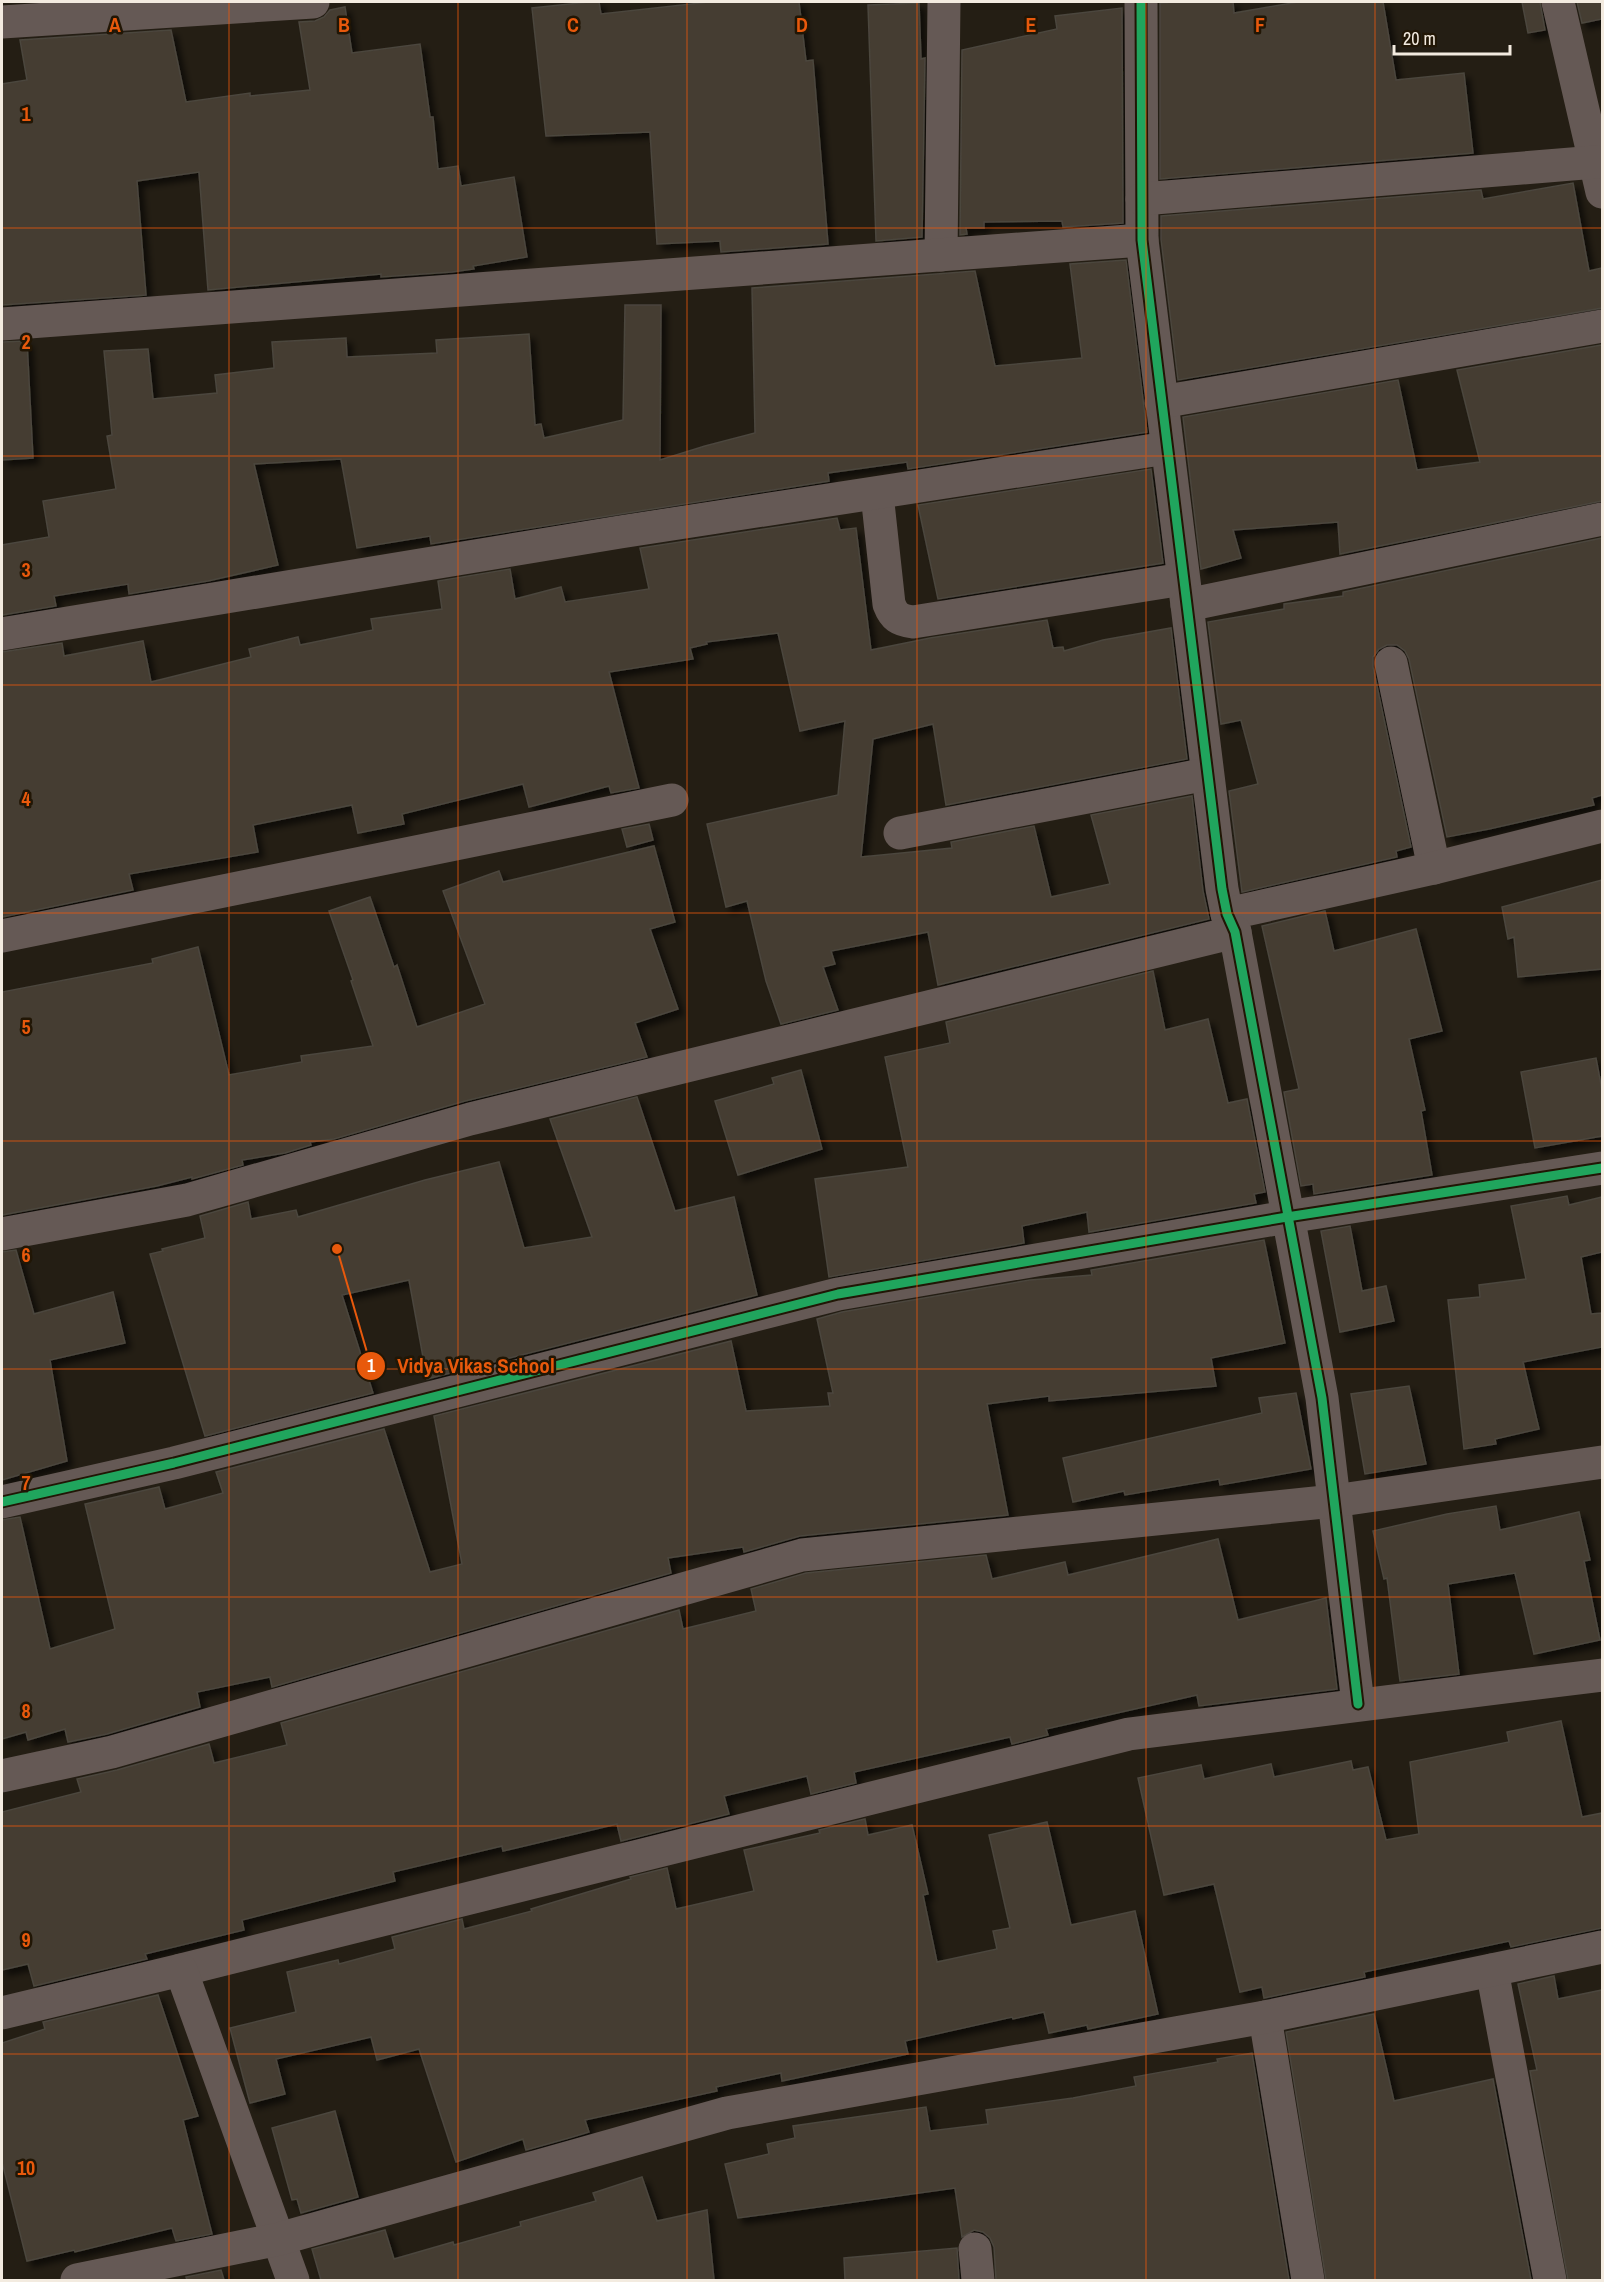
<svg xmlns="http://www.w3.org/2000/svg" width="1604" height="2282" viewBox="0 0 1604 2282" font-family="'Archivo Narrow',sans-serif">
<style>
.building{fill:#443d32;stroke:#4b463e;stroke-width:1.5;filter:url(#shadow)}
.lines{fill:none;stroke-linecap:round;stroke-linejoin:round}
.minor{stroke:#655955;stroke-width:33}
.cycleway-casing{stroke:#211605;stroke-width:13}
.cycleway{stroke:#20a55d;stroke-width:9}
.grid{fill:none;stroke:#e8590c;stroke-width:1.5;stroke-opacity:0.55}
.grid-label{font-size:20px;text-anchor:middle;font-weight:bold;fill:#e8590c;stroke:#211605;stroke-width:5;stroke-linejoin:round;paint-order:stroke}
.leader{fill:none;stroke:#e8590c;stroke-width:2}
.callout-dot{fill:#e8590c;stroke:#211605;stroke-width:2}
.mark-label{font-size:18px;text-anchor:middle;font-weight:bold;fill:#fff}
.callout-label{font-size:21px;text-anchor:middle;font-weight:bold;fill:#e8590c;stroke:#211605;stroke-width:5;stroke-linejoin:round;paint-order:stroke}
</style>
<defs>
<filter id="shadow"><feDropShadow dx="5.5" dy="5.5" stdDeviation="3" flood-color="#0009"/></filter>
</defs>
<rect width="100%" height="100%" fill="#241e14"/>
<g class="building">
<polygon points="589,2 599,2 601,14 709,2 799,2 806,61 813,60 828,244 721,252 720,241 657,244 650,132 546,136 532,8"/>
<polygon points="1175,2 1233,2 1234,13 1298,2 1383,2 1396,80 1464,73 1473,153 1160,179 1160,3"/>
<polygon points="1522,2 1540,2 1545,30 1528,33"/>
<polygon points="1577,2 1602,2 1602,19 1582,23"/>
<polygon points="919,3 921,59 925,58 922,237 876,241 868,5"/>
<polygon points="345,7 352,53 420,44 430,117 433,117 438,169 458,166 461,186 514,177 527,257 473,266 474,269 452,272 381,277 381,274 208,290 199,172 137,181 146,295 2,305 2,84 27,80 20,40 171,30 186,102 250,93 250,96 310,90 299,22 315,21 324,17 330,10"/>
<polygon points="1122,8 1123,223 1063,227 1062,221 984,222 984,228 966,228 967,234 960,235 962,50 1057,29 1055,16"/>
<polygon points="1573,183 1589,271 1602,268 1602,308 1178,380 1161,239 1161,216 1481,190 1483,199"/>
<polygon points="1126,260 1147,432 908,469 907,462 828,473 829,481 431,544 430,536 357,548 341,459 254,464 278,565 208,581 129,594 128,584 54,596 56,606 2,615 2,545 49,537 43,501 116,489 107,436 112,435 104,351 148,349 153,399 217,393 215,375 274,368 272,342 346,338 347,357 437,353 436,340 529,334 535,425 541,424 544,438 623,420 625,305 661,305 660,460 705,446 755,433 752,288 975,271 995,366 1082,358 1070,264"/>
<polygon points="27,341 33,458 2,460 2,342"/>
<polygon points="1602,345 1602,501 1340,554 1338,522 1233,530 1241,558 1201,569 1183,417 1398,380 1417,470 1480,462 1457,370"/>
<polygon points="1151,469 1163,563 938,599 918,505"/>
<polygon points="837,518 840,530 856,528 871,650 930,638 1047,620 1053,648 1063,647 1064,651 1103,640 1171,628 1187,759 946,805 933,724 873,739 861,857 952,848 951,842 1034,826 1051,897 1110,884 1091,815 1192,796 1203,891 1209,919 938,985 928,932 831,951 835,964 823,967 838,1010 781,1024 766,981 747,901 726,907 707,824 838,795 845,721 800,731 778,633 706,642 707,644 690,648 693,659 609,672 639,788 611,793 609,786 529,807 523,784 402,814 404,824 358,833 352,805 253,825 258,852 129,874 133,890 2,917 2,652 62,643 64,656 143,641 151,682 251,657 249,649 298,637 300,645 373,630 371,619 442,609 438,581 510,569 515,599 561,587 565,602 649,589 640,548"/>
<polygon points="1602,538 1602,795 1592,798 1594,805 1489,829 1447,837 1409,659 1405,651 1397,645 1387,645 1379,649 1373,657 1373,667 1411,847 1396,851 1397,857 1242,892 1229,791 1258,784 1241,720 1221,724 1208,622 1284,609 1284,604 1343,596 1343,592"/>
<polygon points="649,824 653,840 627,847 622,829"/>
<polygon points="654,846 675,922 650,929 678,1009 635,1023 647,1057 465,1101 334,1139 310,1142 311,1145 285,1153 242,1160 243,1165 192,1179 192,1177 157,1186 2,1215 2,992 153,963 152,959 198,947 229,1075 302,1062 301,1056 373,1046 351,981 353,980 329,911 370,897 394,967 397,965 417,1027 485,1004 443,891 499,871 503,882"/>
<polygon points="1602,880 1602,969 1518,977 1514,937 1508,939 1502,907"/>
<polygon points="1325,911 1334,951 1416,929 1442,1031 1409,1039 1425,1110 1421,1111 1432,1175 1314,1194 1313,1184 1301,1186 1284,1092 1299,1089 1262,926"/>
<polygon points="1153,971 1165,1030 1208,1019 1228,1103 1247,1099 1265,1192 1254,1194 1256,1203 1089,1232 1087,1212 1022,1226 1024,1243 829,1277 815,1179 908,1167 885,1057 950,1043 946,1022"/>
<polygon points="1596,1058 1602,1090 1602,1136 1535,1148 1521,1072"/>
<polygon points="801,1070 822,1149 738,1175 715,1101 774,1084 772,1078"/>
<polygon points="637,1097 675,1211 734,1197 757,1295 427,1379 409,1280 342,1295 373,1393 205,1436 150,1254 163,1251 162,1249 205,1238 200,1216 248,1202 251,1219 296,1210 298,1217 425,1180 499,1162 524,1248 592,1237 550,1119"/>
<polygon points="1567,1196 1569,1205 1602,1197 1602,1252 1581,1257 1591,1314 1602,1313 1602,1347 1523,1362 1539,1429 1495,1439 1496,1444 1464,1449 1448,1300 1480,1297 1479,1285 1526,1279 1511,1206"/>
<polygon points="1350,1226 1362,1291 1386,1286 1394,1321 1340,1332 1321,1231"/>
<polygon points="1264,1240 1285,1343 1211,1358 1216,1386 1049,1401 1049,1396 987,1404 1008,1515 800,1536 744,1552 743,1547 668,1558 671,1573 272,1687 270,1677 197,1692 200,1707 107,1734 68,1742 65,1729 28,1740 26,1732 2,1739 2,1520 20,1517 50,1649 115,1629 85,1504 159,1487 165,1509 223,1493 216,1472 384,1429 430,1572 462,1564 434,1416 731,1341 746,1411 830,1406 828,1393 833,1393 817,1319 842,1312 1030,1280 1092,1275 1091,1270"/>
<polygon points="16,1250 34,1314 113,1292 125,1343 50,1360 67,1461 2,1480 2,1252"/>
<polygon points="1409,1386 1426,1464 1365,1474 1351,1394"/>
<polygon points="1296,1393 1311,1469 1220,1485 1219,1479 1125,1495 1124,1491 1073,1502 1063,1458 1262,1413 1259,1398"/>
<polygon points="1496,1506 1500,1530 1579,1512 1590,1560 1584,1561 1600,1640 1534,1654 1515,1573 1448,1584 1459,1674 1400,1681 1387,1578 1384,1579 1373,1531 1447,1514"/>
<polygon points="1218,1539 1238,1620 1326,1598 1337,1689 1199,1706 1197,1695 1046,1729 1048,1735 1012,1744 1010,1737 854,1772 856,1783 811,1794 807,1776 724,1796 729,1814 621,1841 617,1824 503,1851 502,1846 393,1872 395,1881 242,1920 244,1930 145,1954 147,1959 34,1986 28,1964 2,1970 2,1812 81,1792 77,1779 117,1770 209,1744 214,1763 287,1745 281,1723 679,1610 683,1629 756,1611 751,1589 806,1573 986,1555 992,1579 1065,1562 1068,1575"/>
<polygon points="1561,1721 1582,1817 1602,1813 1602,1928 1511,1947 1509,1941 1364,1972 1365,1977 1264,1998 1262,1987 1240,1992 1214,1884 1164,1895 1138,1778 1201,1765 1204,1779 1271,1764 1274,1777 1351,1761 1353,1770 1368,1767 1386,1840 1419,1834 1410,1762 1509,1742 1507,1732"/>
<polygon points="865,1819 868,1835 912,1825 928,1894 923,1895 937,1962 997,1949 993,1931 1010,1928 989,1835 1047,1822 1071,1925 1135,1911 1158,2014 1088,2029 1087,2025 1049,2033 1044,2012 1013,2019 1012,2017 905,2041 908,2054 782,2081 781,2073 716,2087 717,2091 585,2120 589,2132 569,2138 526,2150 523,2139 456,2162 419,2049 377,2060 371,2037 276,2059 285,2094 250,2103 230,2028 296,2012 287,1972 338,1960 339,1964 395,1949 392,1937 462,1919 464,1929 532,1911 531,1909 631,1879 630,1877 667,1868 676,1909 754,1891 744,1850 820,1833 819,1830"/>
<polygon points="1554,1976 1558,1999 1602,1990 1602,2280 1568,2280 1530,2071 1537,2070 1518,1984"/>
<polygon points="158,1995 198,2116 183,2120 212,2234 176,2241 172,2228 75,2252 74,2250 27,2261 2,2162 2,2043 45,2029 43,2022"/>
<polygon points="1374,2014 1394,2101 1493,2079 1531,2280 1326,2280 1286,2032"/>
<polygon points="1252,2053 1289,2280 996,2280 994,2247 990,2238 983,2232 974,2230 962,2237 955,2188 738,2218 725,2164 769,2154 767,2144 795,2138 793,2126 926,2107 930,2131 988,2124 986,2110 1073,2098 1136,2086 1134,2077 1218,2062 1217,2059"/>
<polygon points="335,2111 358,2197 301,2213 297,2199 292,2200 272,2128"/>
<polygon points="642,2177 657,2221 707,2210 714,2280 321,2280 312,2249 385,2230 394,2259 453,2242 454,2245 521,2226 520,2222 596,2201 593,2193"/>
<polygon points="957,2248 959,2280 845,2280 844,2258"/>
<polygon points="221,2270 224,2280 187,2280 186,2277"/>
</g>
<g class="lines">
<g class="minor">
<polyline points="1141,2 1142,240 1222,889 1227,914 1235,932 1322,1398 1358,1704"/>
<polyline points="1558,2 1602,192"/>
<polyline points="2,22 313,2"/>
<polyline points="1142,199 1596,162"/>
<polyline points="941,255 944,2"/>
<polyline points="2,324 1142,240"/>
<polyline points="1161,402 1602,326"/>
<path d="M877 494 889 604C894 617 899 620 913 622L1183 579"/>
<polyline points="1187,605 1602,519"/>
<polyline points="2,634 620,532 1167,448"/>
<polyline points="1391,663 1434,868"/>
<polyline points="900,833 1207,774"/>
<polyline points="1227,914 1434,868 1602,826"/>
<polyline points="2,936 672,800"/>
<polyline points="2,1234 187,1200 470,1119 1235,932"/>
<polyline points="2,1502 174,1463 838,1294 1287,1217 1602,1168"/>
<polyline points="2,1776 112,1752 802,1555 1334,1501 1602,1462"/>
<polyline points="181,1970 1129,1734 1602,1675"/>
<polyline points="1492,1970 1550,2280"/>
<polyline points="2,2013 181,1970 293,2280"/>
<polyline points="1265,2017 1308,2280"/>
<polyline points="975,2249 978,2280"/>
<polyline points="77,2280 279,2239 727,2113 1265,2017 1602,1947"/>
</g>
<defs>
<g id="cycleway">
<polyline points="1141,2 1142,240 1222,889 1227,914 1235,932 1322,1398 1358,1704"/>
<polyline points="2,1502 174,1463 838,1294 1287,1217 1602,1168"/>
</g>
</defs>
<use href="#cycleway" class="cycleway-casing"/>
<use href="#cycleway" class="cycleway"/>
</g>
<path class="grid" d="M229 2V2280M458 2V2280M687 2V2280M917 2V2280M1146 2V2280M1375 2V2280M2 228H1602M2 456H1602M2 685H1602M2 913H1602M2 1141H1602M2 1369H1602M2 1597H1602M2 1826H1602M2 2054H1602"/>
<g class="grid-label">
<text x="115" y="32">A</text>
<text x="344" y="32">B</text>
<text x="573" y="32">C</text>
<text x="802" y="32">D</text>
<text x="1031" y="32">E</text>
<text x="1260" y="32">F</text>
<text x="26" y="121">1</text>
<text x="26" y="349">2</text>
<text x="26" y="577">3</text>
<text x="26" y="806">4</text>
<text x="26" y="1034">5</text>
<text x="26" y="1262">6</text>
<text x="26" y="1490">7</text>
<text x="26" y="1718">8</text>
<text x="26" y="1947">9</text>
<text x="26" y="2175">10</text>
</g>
<path class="leader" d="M337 1249L371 1366"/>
<g class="callout-dot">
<circle cx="337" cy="1249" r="6"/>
<circle cx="371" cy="1366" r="15"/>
</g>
<g class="mark-label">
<text x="371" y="1372">1</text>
</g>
<g class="callout-label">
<text x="476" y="1373">Vidya Vikas School</text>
</g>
<rect width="1604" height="2282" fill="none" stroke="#f3ebe0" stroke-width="6"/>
<path d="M1394 45v9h116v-9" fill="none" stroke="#f3ebe0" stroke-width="3"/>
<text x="1403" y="45" font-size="18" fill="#f3ebe0" stroke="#211605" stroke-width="4.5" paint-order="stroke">20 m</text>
</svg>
